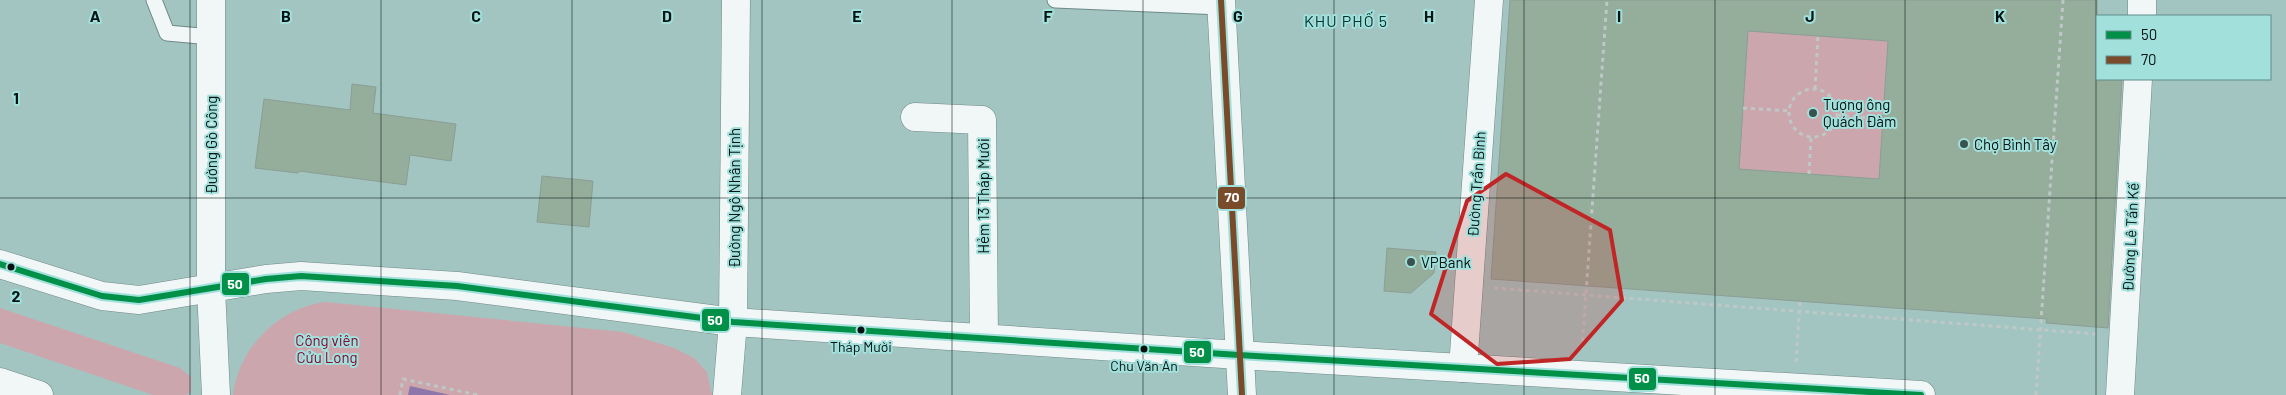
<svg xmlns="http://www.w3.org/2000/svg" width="2286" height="395" viewBox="0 0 2286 395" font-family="Barlow,sans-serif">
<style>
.green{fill:#cba6ad}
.water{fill:#8c76aa}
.building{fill:#95ad9b;stroke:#8b9e95;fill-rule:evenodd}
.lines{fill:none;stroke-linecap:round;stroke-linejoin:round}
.lane-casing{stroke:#6e8987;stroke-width:17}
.street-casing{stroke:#6e8987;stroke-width:29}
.secondary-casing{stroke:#6e8987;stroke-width:29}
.path{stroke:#bec8c7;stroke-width:3;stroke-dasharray:4 4;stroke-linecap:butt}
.lane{stroke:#f1f6f6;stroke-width:15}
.street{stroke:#f1f6f6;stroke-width:28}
.secondary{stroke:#f1f6f6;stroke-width:28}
.bus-1-casing{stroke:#a2e0dc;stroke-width:10}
.bus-2-casing{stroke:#a2e0dc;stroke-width:10}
.bus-1{stroke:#009047;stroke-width:6}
.bus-2{stroke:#7a4b2a;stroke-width:6}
.marked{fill:#c12626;fill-opacity:0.2;stroke:#c12626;stroke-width:4;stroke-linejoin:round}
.grid{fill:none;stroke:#001211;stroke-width:1;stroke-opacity:0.55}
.poi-dot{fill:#39514f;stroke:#a2e0dc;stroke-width:2}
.bus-dot{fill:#001211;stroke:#a2e0dc;stroke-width:2}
.labels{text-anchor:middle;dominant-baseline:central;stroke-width:4;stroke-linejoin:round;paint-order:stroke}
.bus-label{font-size:14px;fill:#001211;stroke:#a2e0dc}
.poi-label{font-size:15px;fill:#001211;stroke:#a2e0dc;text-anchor:start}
.street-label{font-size:15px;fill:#001211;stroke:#a2e0dc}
.park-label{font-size:15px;fill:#870933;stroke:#a2e0dc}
.neighbourhood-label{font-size:16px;letter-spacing:1px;fill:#003230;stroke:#a2e0dc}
.grid-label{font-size:16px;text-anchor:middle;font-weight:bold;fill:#001211;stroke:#a2e0dc;stroke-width:4;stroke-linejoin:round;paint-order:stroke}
.line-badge{stroke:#a2e0dc;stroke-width:2}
.badge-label{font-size:14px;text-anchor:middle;font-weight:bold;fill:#fff}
</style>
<rect width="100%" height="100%" fill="#a3c5c2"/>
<g class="green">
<polygon points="1748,31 1888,41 1879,179 1739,169"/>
<path d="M325 302 623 332 674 348 694 358 707 372 712 395H233C238 348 279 308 325 302Z"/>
<polygon points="0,308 180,368 191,377 191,392 186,395 153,395 0,343"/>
</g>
<polygon class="water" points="410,386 450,395 408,395"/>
<g class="building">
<path d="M1510 0H2097V79H2122L2108 328 2046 323 2047 319 1491 279ZM1748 31 1888 41 1879 179 1739 169Z"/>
<polygon points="352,84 376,87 373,113 456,124 451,161 410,155 406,185 299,171 298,173 255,168 264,99 350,110"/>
<polygon points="542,176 593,181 589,227 537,222"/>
<polygon points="1387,248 1436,252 1434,273 1411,293 1384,291"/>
</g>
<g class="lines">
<defs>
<g id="lane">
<polyline points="154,0 167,33 211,37"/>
<polyline points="1055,0 1221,7"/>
</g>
<g id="street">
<polyline points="1221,0 1242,395"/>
<polyline points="2142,16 2142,0"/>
<polyline points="915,117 982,120 984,338"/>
<polyline points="1463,368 1489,0"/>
<polyline points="2120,395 2138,79"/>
</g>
<g id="secondary">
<polyline points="211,0 211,289 216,395"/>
<polyline points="0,264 102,296 139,300 266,279 301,276 457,286 733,322 1239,355 1921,395"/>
<polyline points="0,382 39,395"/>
<polyline points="727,395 733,322 736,0"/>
</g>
</defs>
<use href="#lane" class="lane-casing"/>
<use href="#street" class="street-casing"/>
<use href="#secondary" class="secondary-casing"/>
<g class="path">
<circle cx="1813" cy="113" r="24"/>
<polyline points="1815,89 1818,35"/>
<polyline points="1743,108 1789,111"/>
<polyline points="1837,115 1883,119"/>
<polyline points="1809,174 1811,137"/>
<polyline points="1494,288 2096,334"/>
<polyline points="1582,349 1607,0"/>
<polyline points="1796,362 1800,301"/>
<polyline points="400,395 403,379 478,395"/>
<polyline points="2036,395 2063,0"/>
</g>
<use href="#lane" class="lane"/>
<use href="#street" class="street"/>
<use href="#secondary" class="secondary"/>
<defs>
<polyline id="bus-1" points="0,264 102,296 139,300 266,279 301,276 457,286 733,322 1239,355 1921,395"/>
<polyline id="bus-2" points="1221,0 1242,395"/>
</defs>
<use href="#bus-1" class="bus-1-casing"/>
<use href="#bus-2" class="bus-2-casing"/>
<use href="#bus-1" class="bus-1"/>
<use href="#bus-2" class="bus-2"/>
</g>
<path class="marked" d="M1506 174 1610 230 1622 300 1570 359 1497 364 1431 314 1467 201Z"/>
<path class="grid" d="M190 0V395M381 0V395M572 0V395M762 0V395M952 0V395M1143 0V395M1334 0V395M1524 0V395M1715 0V395M1905 0V395M2096 0V395M0 198H2286"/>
<g class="poi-dot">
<circle cx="1813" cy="113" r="5"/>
<circle cx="1964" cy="144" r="5"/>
<circle cx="1411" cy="262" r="5"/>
</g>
<g class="bus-dot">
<circle cx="11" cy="267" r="4.5"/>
<circle cx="861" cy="330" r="4.5"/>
<circle cx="1144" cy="349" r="4.5"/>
</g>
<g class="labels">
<g class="bus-label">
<text x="861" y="346">Tháp Mười</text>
<text x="1144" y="365">Chu Văn An</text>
</g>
<g class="poi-label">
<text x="1823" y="104">Tượng ông<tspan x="1823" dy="17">Quách Đàm</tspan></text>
<text x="1974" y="144">Chợ Bình Tây</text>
<text x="1421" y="262">VPBank</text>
</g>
<g class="street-label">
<text transform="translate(211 145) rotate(-90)">Đường Gò Công</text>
<text transform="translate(1476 184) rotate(-86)">Đường Trần Bình</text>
<text transform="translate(983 196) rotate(-90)">Hẻm 13 Tháp Mười</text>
<text transform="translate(734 198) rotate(-90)">Đường Ngô Nhân Tịnh</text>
<text transform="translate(2130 237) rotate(-87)">Đường Lê Tấn Kế</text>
</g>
<g class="park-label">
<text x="327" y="340">Công viên<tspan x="327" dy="17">Cửu Long</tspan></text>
</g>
<g class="neighbourhood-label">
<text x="1346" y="20">KHU PHỐ 5</text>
</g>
</g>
<g class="grid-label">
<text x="95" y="22">A</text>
<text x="286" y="22">B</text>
<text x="476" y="22">C</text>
<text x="667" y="22">D</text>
<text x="857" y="22">E</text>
<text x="1048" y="22">F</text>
<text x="1238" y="22">G</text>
<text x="1429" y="22">H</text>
<text x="1619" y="22">I</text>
<text x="1810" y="22">J</text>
<text x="2000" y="22">K</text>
<text x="16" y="104">1</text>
<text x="16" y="302">2</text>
</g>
<g class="line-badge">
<rect x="1217" y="186" width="29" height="24" rx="5" fill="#7a4b2a"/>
<rect x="221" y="272" width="29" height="24" rx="5" fill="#009047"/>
<rect x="701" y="308" width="29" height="24" rx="5" fill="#009047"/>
<rect x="1183" y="340" width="29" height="24" rx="5" fill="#009047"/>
<rect x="1628" y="367" width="29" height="24" rx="5" fill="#009047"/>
</g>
<g class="badge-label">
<text x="1232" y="202">70</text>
<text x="235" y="289">50</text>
<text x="715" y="325">50</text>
<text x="1197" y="357">50</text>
<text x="1642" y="383">50</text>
</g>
<rect x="2096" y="15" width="175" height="65" fill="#a2e0dc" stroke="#618e8b"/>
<rect x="2106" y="31" width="25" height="8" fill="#009047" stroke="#618e8b"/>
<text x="2141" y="40" font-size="15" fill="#001211">50</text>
<rect x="2106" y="56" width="25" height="8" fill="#7a4b2a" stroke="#618e8b"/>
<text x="2141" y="65" font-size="15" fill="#001211">70</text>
</svg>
